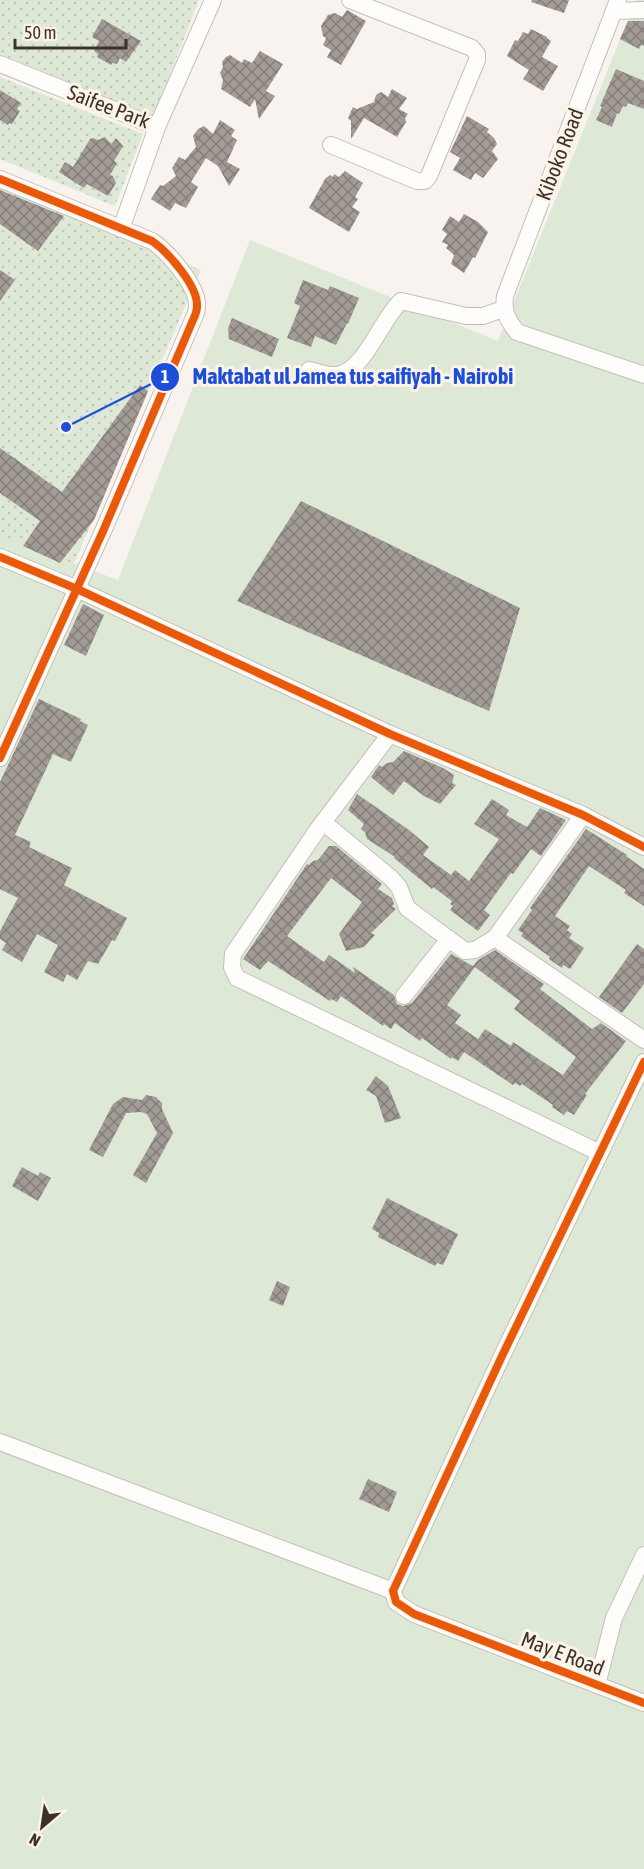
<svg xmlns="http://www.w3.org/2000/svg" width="644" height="1869" viewBox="0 0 644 1869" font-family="'Asap Condensed',sans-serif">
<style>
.park{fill:url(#park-dots)}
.garden{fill:#dde9d6}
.building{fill:url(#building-cross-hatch);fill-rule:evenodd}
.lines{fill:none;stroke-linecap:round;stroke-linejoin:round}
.minor-casing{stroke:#c5bfb8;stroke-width:18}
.minor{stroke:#fefdfc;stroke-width:16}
.cycleway-casing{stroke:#fdf3e9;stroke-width:11}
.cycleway{stroke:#e8590c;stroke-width:8}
.labels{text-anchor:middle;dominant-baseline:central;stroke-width:6;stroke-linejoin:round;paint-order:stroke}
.street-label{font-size:21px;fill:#3c3229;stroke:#fdf3e9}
.leader{fill:none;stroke:#1d4ed8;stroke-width:2}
.callout-dot{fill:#1d4ed8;stroke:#fdf3e9;stroke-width:2}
.mark-label{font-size:18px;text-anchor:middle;font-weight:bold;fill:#fff}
.callout-label{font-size:22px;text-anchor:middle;font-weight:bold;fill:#1d4ed8;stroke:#fdf3e9;stroke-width:6;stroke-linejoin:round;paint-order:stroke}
</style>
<defs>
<pattern id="park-dots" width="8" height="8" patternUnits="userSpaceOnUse" patternTransform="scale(1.5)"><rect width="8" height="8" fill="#dde9d6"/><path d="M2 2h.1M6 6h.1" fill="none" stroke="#bfc8b8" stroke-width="1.8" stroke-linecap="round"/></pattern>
<pattern id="building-cross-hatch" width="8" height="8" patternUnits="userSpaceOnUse" patternTransform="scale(1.5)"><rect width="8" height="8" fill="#a19a95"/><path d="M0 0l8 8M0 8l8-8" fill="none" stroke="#847e7a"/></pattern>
</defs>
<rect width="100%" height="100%" fill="#f8f3ee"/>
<g class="park">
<polygon points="0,0 199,0 153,118 0,54"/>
<polygon points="0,77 143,134 115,206 0,159"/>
<polygon points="0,184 201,270 72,568 0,539"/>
</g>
<polygon class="garden" points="636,0 644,0 644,1869 0,1869 0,536 118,580 250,240 498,341"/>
<g class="building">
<polygon points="532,0 569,0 564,13 531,2"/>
<polygon points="347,10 366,21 341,65 327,57 331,50 323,45 326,38 323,36 321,26 328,15 335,13 342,17"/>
<polygon points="102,19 141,41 126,62 120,58 117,64 112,63 111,65 97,57 98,54 94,51 99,41 92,37"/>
<polygon points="628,21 644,21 644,46 641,45 639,49 620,39"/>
<polygon points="531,29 547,37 547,38 551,41 542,57 558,66 543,91 523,79 529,70 507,56 515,40 518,41 523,32 528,34"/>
<polygon points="260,51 283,64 266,91 275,96 259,119 255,99 250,107 221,89 223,80 220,73 223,67 222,62 226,57 230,55 242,63 244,59 252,63"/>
<polygon points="616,69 644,81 644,109 628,103 626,107 623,106 619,114 617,113 612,127 596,120 602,107 600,106"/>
<polygon points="392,89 407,98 399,109 408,114 405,118 406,122 397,137 364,118 351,139 351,121 348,118 353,107 357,109 374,102 376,95 381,92 388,97"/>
<polygon points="0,90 21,103 17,109 20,111 12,124 9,123 8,125 0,120"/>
<polygon points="467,116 489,129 487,132 494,138 497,144 492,151 498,159 483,178 475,173 471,180 453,170 460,158 450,152"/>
<polygon points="220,120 235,130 231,136 237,140 227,162 240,169 229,186 218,166 206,158 191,182 198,187 186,208 175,203 170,211 151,199 160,185 163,186 176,176 172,168 179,157 185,160 196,147 193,136 198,129 204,126 213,134"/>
<polygon points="105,137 111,144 116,138 123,146 114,161 117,163 110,175 113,176 116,183 108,196 87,184 84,188 59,172 65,162 73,167 90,139 93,138 98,140"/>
<polygon points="345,171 363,183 355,197 358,199 352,207 360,212 349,232 309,208 325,179 330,175 333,177 334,174 339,177"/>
<polygon points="0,190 64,216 38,251 0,224"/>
<polygon points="464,214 478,222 488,232 475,258 473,257 464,273 451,264 454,255 446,248 448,245 442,242 447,234 442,230 450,216 459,222"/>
<polygon points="0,270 15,280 0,301"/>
<polygon points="303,280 328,290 330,286 359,298 348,324 347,323 336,345 315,336 311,347 287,338 300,306 294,303"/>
<polygon points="232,318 279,339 272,357 229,339 228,329"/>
<polygon points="140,385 148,391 94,520 60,563 23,546 40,521 0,493 0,448 62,492"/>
<polygon points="301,501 520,608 489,711 237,601"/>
<polygon points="83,604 104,615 86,656 64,645"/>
<polygon points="39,699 81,719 80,721 88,725 71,762 53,754 15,835 31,842 29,847 72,868 64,885 127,918 115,941 112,940 98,964 88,961 77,980 67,974 63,982 44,972 58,945 37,934 22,962 2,950 6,943 0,939 0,931 18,898 0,889 0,782"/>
<polygon points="404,751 443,768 454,775 452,783 456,785 440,804 424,796 404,781 393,795 371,777 379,765 382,767 387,763 393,762"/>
<polygon points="357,794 409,830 429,847 423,855 451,875 455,870 469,881 499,839 474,824 492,799 509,810 506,815 527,827 540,808 566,820 541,856 531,849 513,874 511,873 484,910 490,915 478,931 450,910 453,906 450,904 452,901 433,887 432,889 394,858 395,857 367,839 365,832 361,829 364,824 348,810"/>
<polygon points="586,829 627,855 626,856 644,869 644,906 624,893 626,890 589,866 555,916 570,926 567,930 572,934 569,938 584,948 570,969 563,965 562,968 549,959 550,957 521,936 523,933 518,930 532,910 530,908"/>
<path d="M329 846H336L382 884 378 889 392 898 394 904 392 906 396 909 371 933 375 935 364 947 346 951 339 934 362 902 331 878 287 936 324 962 329 955 355 973 353 967 394 995 397 1004 403 1006 412 1003 451 954 473 966 478 960 495 950 544 984 540 989 592 1029 601 1023 626 1041 585 1094 587 1095 574 1115 567 1111 564 1115 552 1107 553 1105 522 1084 520 1086 515 1083 513 1085 464 1052 458 1061 452 1057 451 1059 422 1038 420 1041 395 1023 391 1029 384 1024 383 1026 341 996 337 1002 331 999 330 1001 268 961 260 970 243 959 307 864 309 865 313 861 318 860ZM475 967 520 1001 514 1009 576 1057 563 1075 513 1042 511 1046 485 1029 478 1039 455 1023 461 1015 447 1005Z"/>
<polygon points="637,944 644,949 644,984 622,1013 599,997"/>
<polygon points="376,1076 388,1086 401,1118 385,1123 376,1096 366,1090"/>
<polygon points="146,1095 156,1097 162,1103 162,1109 173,1133 146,1183 133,1175 157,1133 147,1114 141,1112 126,1113 103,1157 89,1150 113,1104 123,1097 142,1100"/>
<polygon points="22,1167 38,1176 40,1172 51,1178 38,1201 12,1186"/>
<polygon points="387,1198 458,1234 443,1265 437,1263 435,1266 378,1237 379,1233 372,1229"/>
<polygon points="277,1281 290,1287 283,1306 269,1300"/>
<polygon points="368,1479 397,1492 389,1512 359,1499"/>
</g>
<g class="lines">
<defs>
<g id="minor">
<path d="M618 0 505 296C503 312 507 319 517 332L644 375"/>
<polyline points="614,11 644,10"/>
<polyline points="0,64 157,127 213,0"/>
<polyline points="331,145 417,181 425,181 429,176 477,60 477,54 472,48 350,0"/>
<path d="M0 179 152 241C168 252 198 286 197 306 197 311 195 316 193 320L104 529 0 758"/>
<polyline points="121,229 157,127"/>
<path d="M309 370C318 372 327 376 337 375 364 372 382 318 401 301L466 316H483L503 309"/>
<polyline points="0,557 77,589 390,734 583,815 644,847"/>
<polyline points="390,734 318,829 233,954 232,967 237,978 600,1153"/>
<polyline points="323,822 391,878 399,887 407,908 465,951 475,950 495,938 583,815"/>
<polyline points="495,938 644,1040"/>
<polyline points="404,996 449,939"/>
<polyline points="644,1062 502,1356 393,1591 396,1602 414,1614 644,1703"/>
<polyline points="0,1442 393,1591"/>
<polyline points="597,1685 614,1618 644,1555"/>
</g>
</defs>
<use href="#minor" class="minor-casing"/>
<use href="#minor" class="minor"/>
<defs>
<g id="cycleway">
<path d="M0 179 152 241C168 252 198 286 197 306 197 311 195 316 193 320L104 529 0 758"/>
<polyline points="0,557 77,589 390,734 583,815 644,847"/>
<polyline points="644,1062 502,1356 393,1591 396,1602 414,1614 644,1703"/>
</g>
</defs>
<use href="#cycleway" class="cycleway-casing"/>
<use href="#cycleway" class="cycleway"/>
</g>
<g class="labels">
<g class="street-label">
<text transform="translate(109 106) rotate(21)">Saifee Park</text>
<text transform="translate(559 154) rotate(-69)">Kiboko Road</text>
<text transform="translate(563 1653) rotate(21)">May E Road</text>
</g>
</g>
<path class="leader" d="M66 427L165 377"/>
<g class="callout-dot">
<circle cx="66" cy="427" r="6"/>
<circle cx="165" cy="377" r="15"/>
</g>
<g class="mark-label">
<text x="165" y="383">1</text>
</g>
<g class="callout-label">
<text x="353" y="384">Maktabat ul Jamea tus saifiyah - Nairobi</text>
</g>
<g transform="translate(42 1827) rotate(209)" stroke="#fdf3e9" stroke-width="4.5" paint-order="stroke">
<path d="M0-4.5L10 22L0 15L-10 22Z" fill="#3c3229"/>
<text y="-9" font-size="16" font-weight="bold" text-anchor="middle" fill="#3c3229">N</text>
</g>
<path d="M15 39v9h111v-9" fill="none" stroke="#3c3229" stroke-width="3"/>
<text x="24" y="39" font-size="18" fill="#3c3229" stroke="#fdf3e9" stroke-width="4.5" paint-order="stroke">50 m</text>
</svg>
